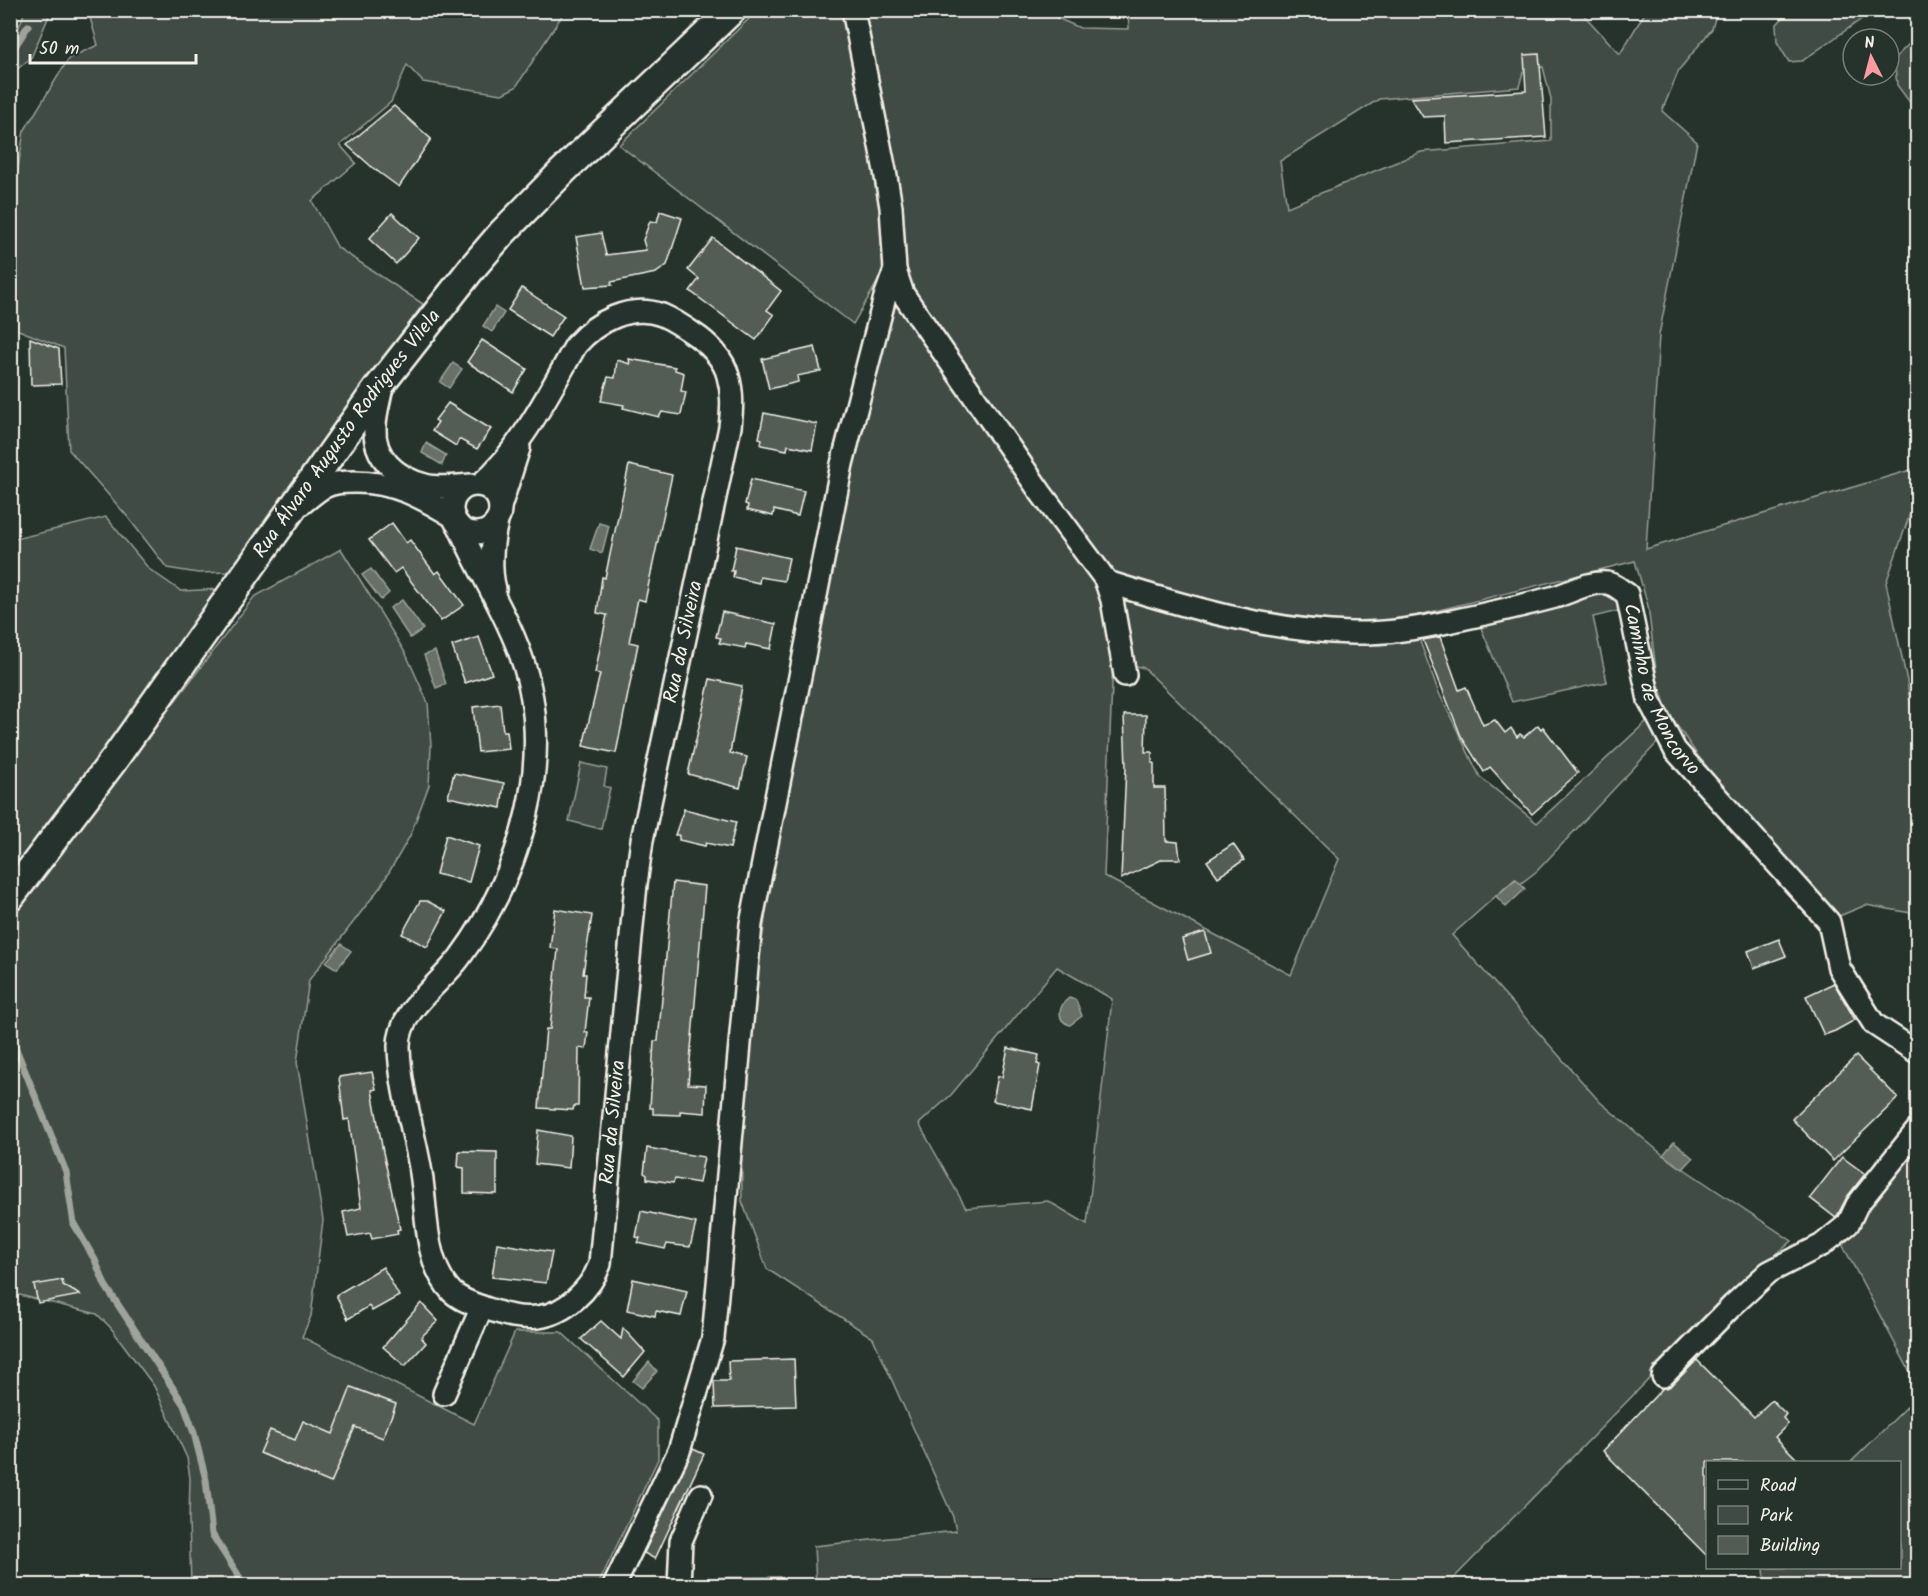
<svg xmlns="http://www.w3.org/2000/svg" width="1928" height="1596" viewBox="0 0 1928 1596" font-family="Kalam,sans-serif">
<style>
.green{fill:#414b45;stroke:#9a9e96;stroke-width:1.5;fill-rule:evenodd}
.water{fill:#676f68;stroke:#9fa39b;stroke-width:1.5}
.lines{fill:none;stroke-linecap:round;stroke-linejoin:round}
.stream{stroke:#9fa39b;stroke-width:7}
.building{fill:#525c55;stroke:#f4f1e8;stroke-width:1.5}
.minor-casing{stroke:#f4f1e8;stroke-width:26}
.major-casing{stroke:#f4f1e8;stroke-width:32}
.minor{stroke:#26332d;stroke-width:21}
.major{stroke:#26332d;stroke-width:27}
.labels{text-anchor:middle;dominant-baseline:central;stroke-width:5;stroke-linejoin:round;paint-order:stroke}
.street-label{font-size:20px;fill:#f4f1e8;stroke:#26332d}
</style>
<rect width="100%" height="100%" fill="#26332d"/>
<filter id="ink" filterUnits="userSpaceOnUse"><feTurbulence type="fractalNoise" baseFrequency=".0167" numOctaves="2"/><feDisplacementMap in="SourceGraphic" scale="12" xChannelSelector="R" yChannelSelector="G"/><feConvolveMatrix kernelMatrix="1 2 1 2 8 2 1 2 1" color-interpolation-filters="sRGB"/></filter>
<g filter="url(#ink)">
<g class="green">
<polygon points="25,11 51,11 31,58 11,74 11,42 19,27"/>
<polygon points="88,11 565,11 516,87 502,94 423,82 407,65 391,102 340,145 356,163 312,201 338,248 423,304 240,564 228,572 198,573 167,568 127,516 69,450 64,348 11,327 11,211 24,131 69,58 98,45"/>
<polygon points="757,11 845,11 886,217 884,271 853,324 619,145"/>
<path d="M860 11H1041L1080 28 1129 29 1128 11H1580L1620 54 1646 11H1717L1712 29 1679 70 1662 111 1697 142 1659 335 1646 549 1917 468V508L1911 511 1886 583 1907 681 1917 753V914L1866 905 1839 916 1742 809 1698 756 1667 711 1657 678 1648 606 1635 561 1411 617 1439 693 1480 777 1537 823 1647 721 1658 742 1537 871 1520 884 1515 879 1452 935 1600 1102 1663 1155 1792 1241 1748 1278 1447 1585H816L814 1546 956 1531 953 1517 873 1338 767 1269 742 1201 741 1098 772 867 886 307 896 305 952 383 906 277ZM1543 67 1551 99V141L1421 152 1287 207 1280 161 1379 99 1519 87 1523 72ZM1113 660 1144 668 1339 859 1291 975 1104 876ZM1057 967 1112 999 1087 1224 1048 1201 966 1208 919 1124 951 1095Z"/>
<polygon points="1790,11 1790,10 1873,11 1802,61 1789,62 1777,42 1776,25"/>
<polygon points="1917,39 1918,39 1917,112 1897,85 1894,59 1913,40"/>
<polygon points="106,517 149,569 181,591 219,589 11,877 11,540"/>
<polygon points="341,549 406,654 428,703 431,746 429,785 410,836 381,886 309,980 297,1062 323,1220 311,1316 302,1337 474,1424 515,1332 561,1332 658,1421 658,1459 598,1585 191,1585 189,1520 190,1478 187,1458 154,1386 111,1328 97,1314 11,1293 10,919 254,597"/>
<polygon points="1605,592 1621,603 1622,610 1593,617 1607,682 1512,702 1479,623"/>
<polygon points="581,763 607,769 604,786 610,788 601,829 569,821"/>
<polygon points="1917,1143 1918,1290 1910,1307 1917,1319 1917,1385 1842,1244"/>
<polygon points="1917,1397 1917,1585 1770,1585 1765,1578 1764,1568 1900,1568 1900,1462 1851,1462"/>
<polygon points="780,1577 780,1585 687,1585 687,1578"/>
</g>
<g class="water">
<polygon points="495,307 504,313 492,332 483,326"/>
<polygon points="453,363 462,369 449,388 440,382"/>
<polygon points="426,443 446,455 442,465 422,453"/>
<polygon points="599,523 609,526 602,553 590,549"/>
<polygon points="371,569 389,593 381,600 362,575"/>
<polygon points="402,600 423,629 410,638 390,608"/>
<polygon points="435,651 446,684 436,688 424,655"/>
<polygon points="1516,879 1525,889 1506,907 1496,896"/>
<polygon points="341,944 351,951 337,969 326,962"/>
<path d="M1069 998 1076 1000 1082 1016 1070 1025C1056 1021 1058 1006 1069 998Z"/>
<polygon points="1674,1142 1693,1158 1683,1169 1663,1155"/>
<polygon points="649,1362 657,1371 642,1388 633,1381"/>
</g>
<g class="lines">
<g class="stream">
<polyline points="10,54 28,26"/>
<polyline points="10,1034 66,1172 74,1224 95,1260 105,1285 184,1405 194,1433 206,1480 212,1534 245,1586"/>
</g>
</g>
<g class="building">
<polygon points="1539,54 1546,137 1446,143 1445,116 1423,117 1411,98 1526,91 1524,55"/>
<polygon points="394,106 431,139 399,187 373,168 347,145"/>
<polygon points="660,211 682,218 667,265 656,273 611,282 612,285 585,287 576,237 601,233 606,255 646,250 643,240 650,221 657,222"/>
<polygon points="392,213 419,238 396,264 369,239"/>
<polygon points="713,238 781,291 767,310 774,315 756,340 690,291 699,279 688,270"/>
<polygon points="522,288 564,316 550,337 508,310"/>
<polygon points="30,338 59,349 61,384 31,385"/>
<polygon points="482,340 527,369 513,392 467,362"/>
<polygon points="815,347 821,371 797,376 798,382 769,389 762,359"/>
<polygon points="629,359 675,367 675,370 684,373 681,391 686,392 681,415 662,412 659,417 623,408 624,405 601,401 608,377 615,378 617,360 630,364"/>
<polygon points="448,403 491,429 477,449 459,439 456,446 432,431 438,422 435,420"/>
<polygon points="764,413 817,424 812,450 788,445 787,450 761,445 762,439 759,438"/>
<polygon points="629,465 672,475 645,601 638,599 629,642 638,644 616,753 583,746 600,674 595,673 607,615 597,613 602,577 605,578"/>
<polygon points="751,479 804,491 798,516 774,510 773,516 747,510 748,505 745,504"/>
<polygon points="392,523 406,543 410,540 435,574 439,571 464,605 441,621 401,568 394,573 369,540"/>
<polygon points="736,546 789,558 784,581 760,577 759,583 733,577 734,571 731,571"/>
<polygon points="722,612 776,624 771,649 746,644 745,648 719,643 721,638 716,637"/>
<polygon points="479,637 492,674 465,683 452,646"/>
<polygon points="1440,637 1459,690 1466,687 1483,725 1495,720 1505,733 1511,728 1517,737 1520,734 1524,737 1538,725 1541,729 1543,727 1578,773 1532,814 1490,767 1484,772 1461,736 1423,640"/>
<polygon points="710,679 742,686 730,753 747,757 740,788 688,774"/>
<polygon points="500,704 503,731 507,731 509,749 478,752 473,707"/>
<polygon points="1124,715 1146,715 1145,752 1152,752 1152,763 1154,763 1154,788 1165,788 1166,841 1178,842 1180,859 1163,859 1121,879 1126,767"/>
<polygon points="454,773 504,783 501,808 448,797"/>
<polygon points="684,809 736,822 730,848 706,843 705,846 679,840 679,835 675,835"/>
<polygon points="446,835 479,846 469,882 436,874"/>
<polygon points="1233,844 1244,860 1218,877 1207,861"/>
<polygon points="673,882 705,886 688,1084 706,1085 705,1113 680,1111 680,1115 653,1114 653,1108 650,1108 654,1041 658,1041"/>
<polygon points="420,901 427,901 446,911 427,947 402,934"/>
<polygon points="555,909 592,915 583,974 586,974 584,997 589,997 585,1032 588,1032 586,1049 579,1048 578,1106 574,1106 573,1110 539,1108 546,1029 550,1029 558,949 550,948"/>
<polygon points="1205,932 1211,953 1188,960 1182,939"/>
<polygon points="1779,939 1786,956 1754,968 1748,951"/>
<polygon points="1834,983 1855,1020 1835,1031 1824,1035 1806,996"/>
<polygon points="1008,1048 1039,1055 1037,1064 1040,1065 1032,1109 993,1101 998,1076 1002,1077"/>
<polygon points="1856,1056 1898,1098 1833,1161 1792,1119"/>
<polygon points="372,1072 376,1089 372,1090 383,1152 400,1229 397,1230 398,1234 372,1239 370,1233 348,1237 343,1212 361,1208 349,1119 344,1120 339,1077"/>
<polygon points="538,1130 571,1136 569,1168 535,1164"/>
<polygon points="647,1148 704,1157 699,1183 675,1179 673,1183 647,1179 647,1175 644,1173"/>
<polygon points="459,1151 497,1152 497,1194 464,1193 464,1168 458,1167"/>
<polygon points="1842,1157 1865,1174 1847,1197 1836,1218 1810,1198"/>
<polygon points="641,1211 696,1223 690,1247 667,1244 665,1249 638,1243 640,1238 636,1237"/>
<polygon points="497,1243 552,1252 546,1283 492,1277"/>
<polygon points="383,1267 399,1296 372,1311 369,1306 348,1319 336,1295"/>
<polygon points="633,1279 687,1291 681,1316 656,1311 655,1316 627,1310"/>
<polygon points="62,1280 63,1285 80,1295 38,1303 34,1285"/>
<polygon points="421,1303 438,1321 421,1337 426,1343 405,1366 383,1347"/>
<polygon points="601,1321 621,1339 623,1328 645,1352 624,1377 581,1339"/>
<polygon points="794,1359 796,1406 715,1408 714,1381 729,1381 728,1361"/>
<polygon points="1697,1360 1754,1417 1772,1400 1786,1414 1783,1418 1788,1424 1775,1437 1800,1462 1707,1462 1707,1556 1603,1451 1663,1388 1672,1385"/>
<polygon points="351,1387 396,1404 383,1438 355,1427 331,1483 260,1453 270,1430 295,1440 303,1421 333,1434"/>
<polygon points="693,1449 704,1454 655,1559 644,1553"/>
</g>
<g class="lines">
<defs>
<g id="minor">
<polyline points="853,10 885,171 891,207 895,270 903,294 1041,493 1105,579 1112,600 1125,675"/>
<path d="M382 386C380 399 375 413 375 427 373 458 397 478 425 485 440 489 457 486 472 485"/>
<circle cx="476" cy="509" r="24"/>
<path d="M301 504C308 499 316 491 324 487 334 482 344 482 355 482 395 482 421 497 454 517"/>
<polyline points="500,507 519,448"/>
<path id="s1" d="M458 524C477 569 505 610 521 656 557 757 521 874 460 957 440 985 398 1010 399 1047 400 1087 413 1128 420 1167 428 1208 422 1260 452 1292 462 1301 476 1305 488 1309 505 1315 520 1319 538 1317 565 1314 591 1289 600 1264L636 884 642 840 730 427C732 409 733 393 728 376 724 359 708 343 694 334 684 327 674 320 662 315 630 303 596 322 576 345 548 394 522 448 480 485"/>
<path id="s2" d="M1107 582C1186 607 1269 631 1352 633 1385 634 1421 628 1452 621 1486 614 1521 606 1555 597 1571 592 1590 581 1607 583 1615 584 1620 590 1627 594L1649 700 1675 750 1829 922 1839 968 1874 1024 1918 1053"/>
<path d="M495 589C489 567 492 543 497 521"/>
<polyline points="1663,1376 1733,1305 1769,1272 1822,1245 1848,1224 1857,1205 1918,1129"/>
<polyline points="444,1394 482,1307"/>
<polyline points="614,1586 679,1451 713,1338 751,924 842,464 885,297 895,270"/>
<polyline points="679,1586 681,1541 701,1495"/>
</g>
<g id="major">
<path id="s3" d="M10 897 113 761 377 389 472 268 502 233 563 171 732 10"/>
</g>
</defs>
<use href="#minor" class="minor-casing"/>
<use href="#major" class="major-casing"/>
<use href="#minor" class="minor"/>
<use href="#major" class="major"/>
</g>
</g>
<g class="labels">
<g class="street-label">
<text stroke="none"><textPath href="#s3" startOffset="573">Rua Álvaro Augusto Rodrigues Vilela</textPath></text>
<text stroke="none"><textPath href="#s1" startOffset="1635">Rua da Silveira</textPath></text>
<text stroke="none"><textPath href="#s2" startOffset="638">Caminho de Moncorvo</textPath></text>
<text stroke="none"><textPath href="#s1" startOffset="1149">Rua da Silveira</textPath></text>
</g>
</g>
<rect width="1928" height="1596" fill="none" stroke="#26332d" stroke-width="36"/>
<rect x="18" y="18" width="1892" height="1560" fill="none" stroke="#f4f1e8" stroke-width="2" filter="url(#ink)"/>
<rect x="1706" y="1461" width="195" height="108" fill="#26332d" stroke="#787f78" stroke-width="1.5"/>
<rect x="1718" y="1480" width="30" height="9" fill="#26332d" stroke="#787f78" stroke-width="1.5"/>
<text x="1760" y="1491" font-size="18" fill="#f4f1e8">Road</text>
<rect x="1718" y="1506" width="30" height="18" fill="#414b45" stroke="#787f78" stroke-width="1.5"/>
<text x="1760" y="1521" font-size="18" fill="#f4f1e8">Park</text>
<rect x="1718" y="1536" width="30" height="18" fill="#525c55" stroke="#787f78" stroke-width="1.5"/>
<text x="1760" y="1551" font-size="18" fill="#f4f1e8">Building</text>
<g transform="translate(1871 57) rotate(354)"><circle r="28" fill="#26332d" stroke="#787f78" stroke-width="1.5"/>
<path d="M0-4.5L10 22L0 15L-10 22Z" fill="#ff9aa2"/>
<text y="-9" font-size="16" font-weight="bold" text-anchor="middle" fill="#f4f1e8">N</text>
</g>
<path d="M30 54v9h166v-9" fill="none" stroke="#f4f1e8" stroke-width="3"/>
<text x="39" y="54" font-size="18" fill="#f4f1e8" stroke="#26332d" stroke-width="4.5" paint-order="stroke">50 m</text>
</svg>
